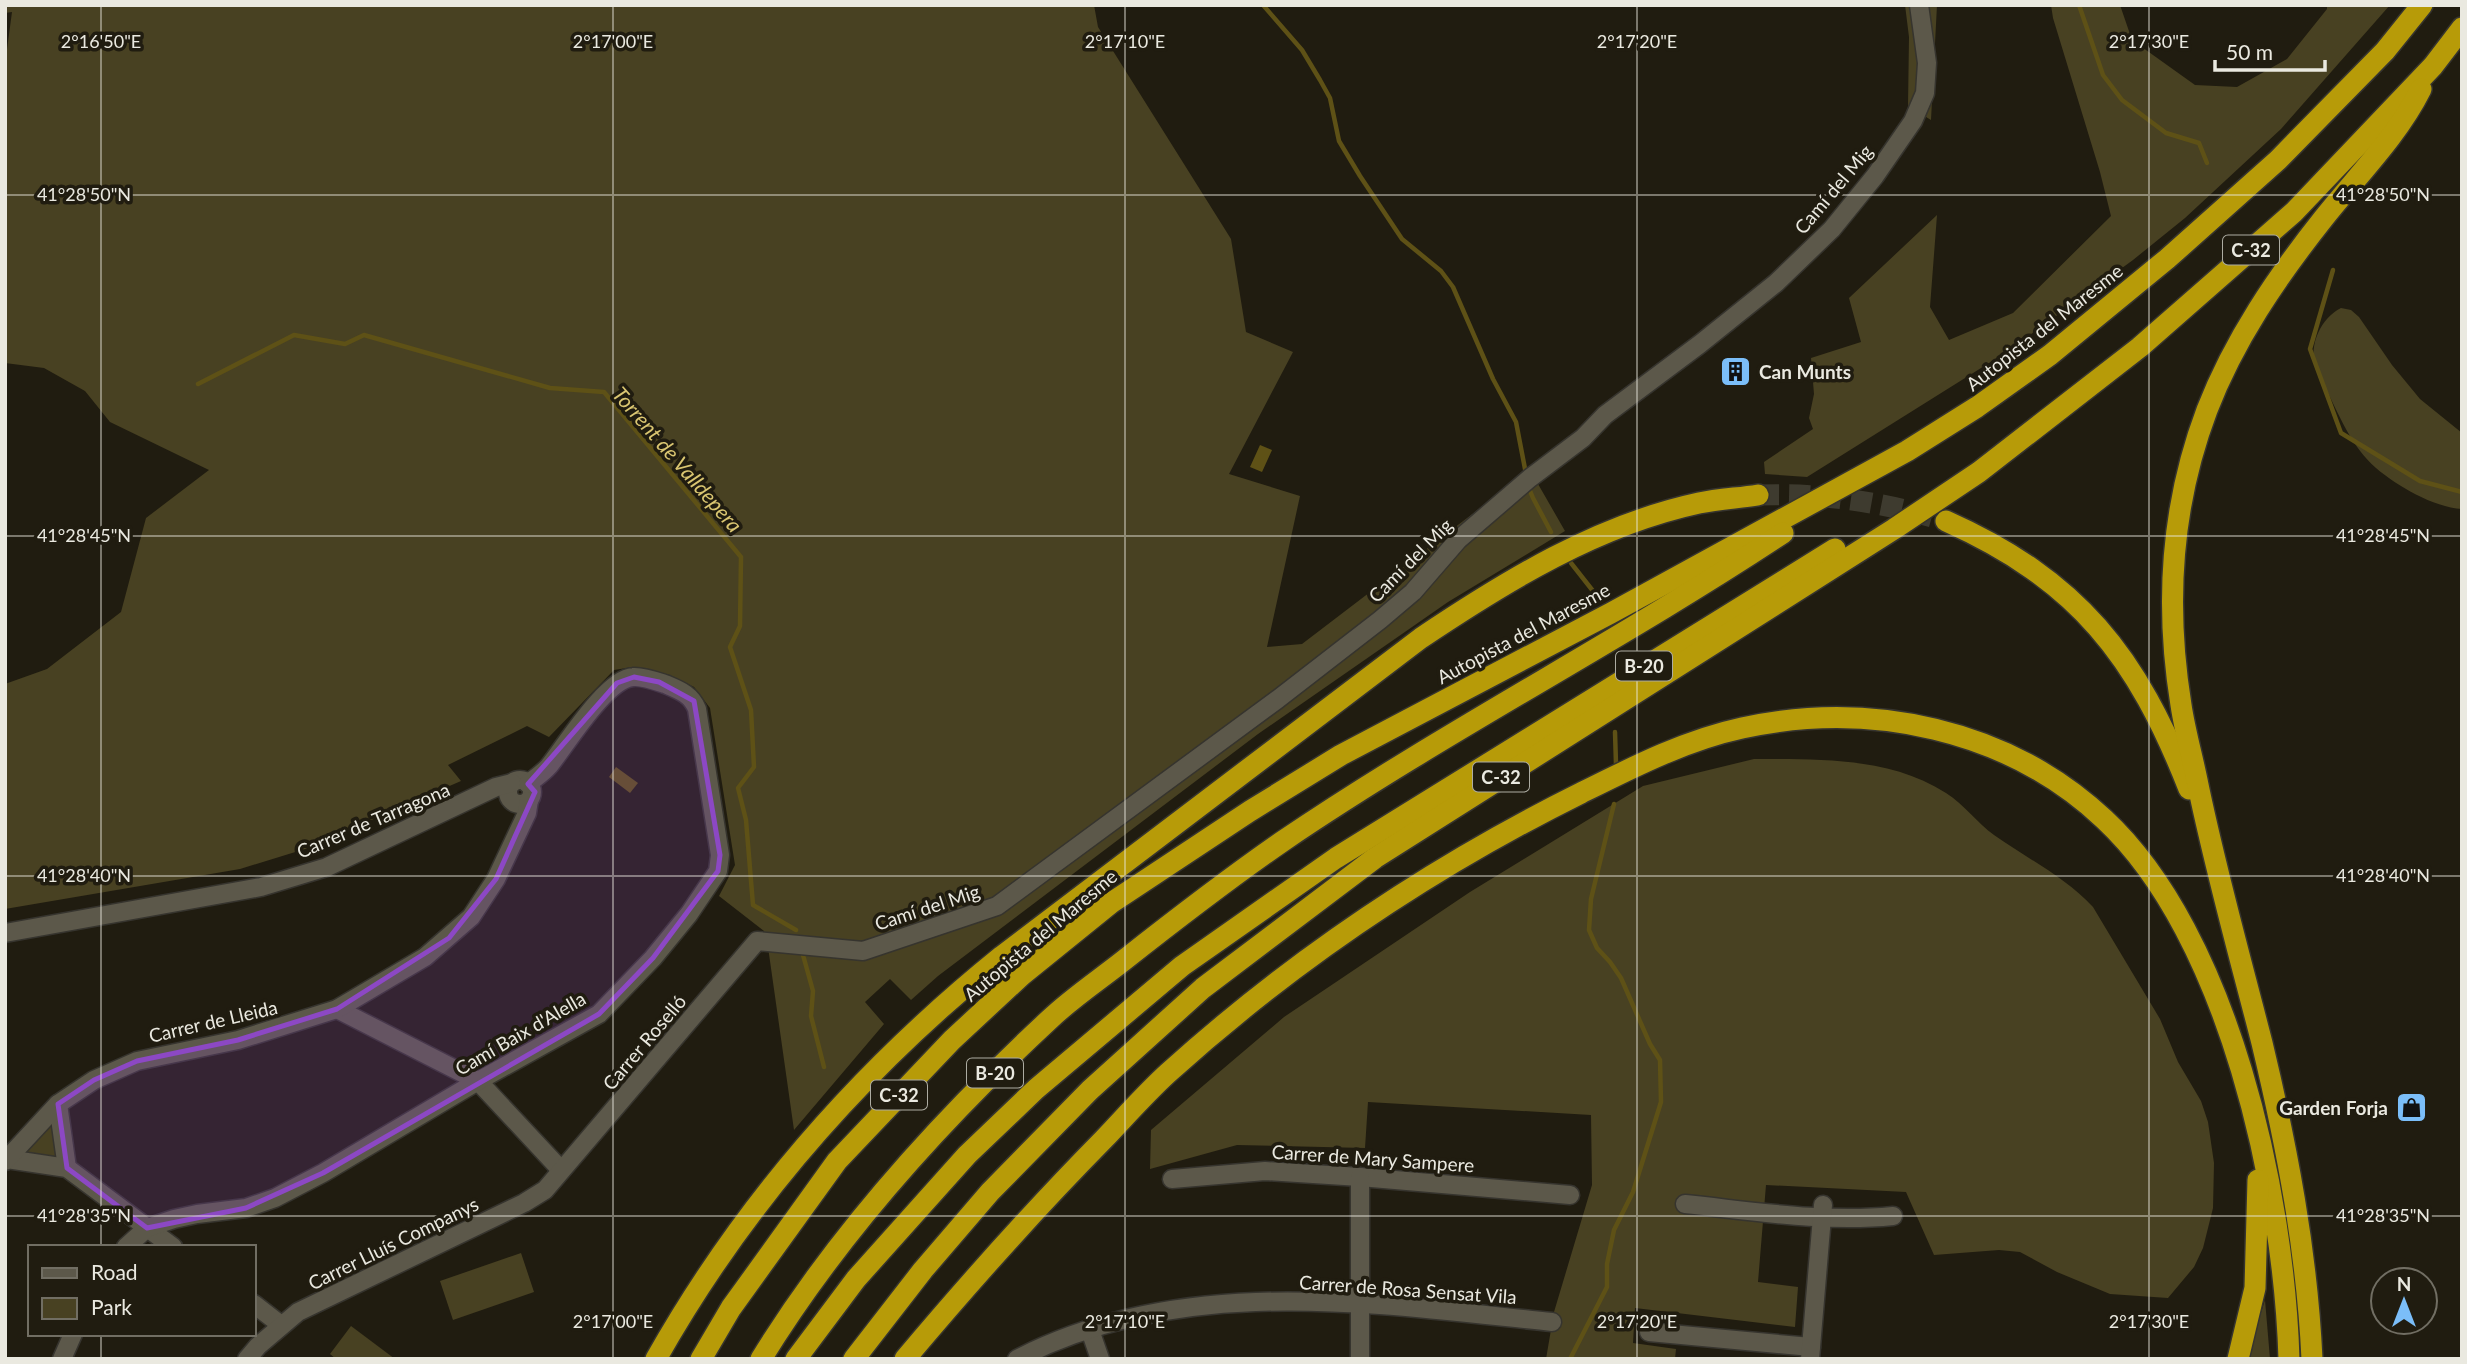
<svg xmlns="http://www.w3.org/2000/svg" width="2467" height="1364" viewBox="0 0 2467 1364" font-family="Lato,sans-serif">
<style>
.green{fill:#484122}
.water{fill:#5e5116}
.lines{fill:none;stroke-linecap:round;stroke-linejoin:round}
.stream{stroke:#5e5116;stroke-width:4.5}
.highway-tunnel{stroke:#3e3b2f;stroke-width:21;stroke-dasharray:21 10;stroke-linecap:butt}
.minor-casing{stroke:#36342e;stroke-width:21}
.highway-casing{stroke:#36342e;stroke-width:24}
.minor{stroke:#5c584a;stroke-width:18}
.highway{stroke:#b79b08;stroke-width:21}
.marked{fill:#8c48c4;fill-opacity:0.2;stroke:#8c48c4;stroke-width:5;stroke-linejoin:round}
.ticks{fill:none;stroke:#eae9e0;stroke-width:2;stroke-opacity:0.45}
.labels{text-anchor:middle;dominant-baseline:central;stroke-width:7;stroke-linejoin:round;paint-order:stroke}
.shield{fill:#201c10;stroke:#adaca2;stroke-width:2}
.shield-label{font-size:18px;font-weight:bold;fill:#eae9e0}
.street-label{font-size:19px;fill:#eae9e0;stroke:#201c10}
.poi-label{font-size:19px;font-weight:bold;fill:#eae9e0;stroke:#201c10;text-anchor:start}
.water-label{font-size:21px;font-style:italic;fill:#dac671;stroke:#201c10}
.ticks-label{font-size:18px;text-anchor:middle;fill:#eae9e0;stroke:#201c10;stroke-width:7;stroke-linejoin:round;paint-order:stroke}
</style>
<rect width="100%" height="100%" fill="#201c10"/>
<g class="green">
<polygon points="5,5 1094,5 1098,27 1231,239 1246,332 1293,352 1229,474 1300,496 1267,647 1302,644 1530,470 1565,531 1448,602 1258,734 938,976 911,1000 890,979 865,1002 884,1024 794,1130 768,947 764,931 719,896 735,865 710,708 694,687 669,675 633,667 614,670 549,737 527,726 448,765 461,781 305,849 240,869 5,909 5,684 47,669 121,612 146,518 209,470 110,422 85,391 44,368 5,363 5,64 12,12 5,13"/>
<polygon points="1905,5 1937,5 1931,120 1908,106 1909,37"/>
<polygon points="2051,5 2120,5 2132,40 2195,85 2237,87 2287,59 2327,9 2327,5 2390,5 2281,129 2185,218 2133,260 2005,353 1807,477 1765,474 1764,462 1813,429 1809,418 1814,394 1811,358 1861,342 1849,298 1937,215 1930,307 1949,340 2013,313 2111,216 2100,172 2053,18"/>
<path d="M2341 308 2351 310 2359 317 2392 365 2420 399 2462 433V509C2433 507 2397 486 2376 468 2352 447 2341 419 2327 391 2324 384 2318 375 2315 367 2309 344 2321 318 2341 308Z"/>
<path d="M1754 759C1819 759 1890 757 1946 793 1965 805 1977 823 1994 835 2028 859 2065 877 2093 907L2160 1019 2178 1062 2201 1101 2208 1122 2214 1163 2213 1208 2203 1248 2194 1267 2168 1298 2110 1294 2057 1272 2020 1252 1999 1250 1934 1255 1906 1192 1766 1185 1758 1282 1798 1287 1795 1327 1635 1308 1633 1343 1676 1349 1675 1359H1546L1554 1312 1592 1185 1591 1115 1368 1102 1365 1148 1237 1145 1150 1169 1151 1130 1284 1017 1470 892 1643 786Z"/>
<polygon points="52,1122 58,1157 56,1159 26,1155 25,1150"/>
<polygon points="521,1253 534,1292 453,1320 440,1281"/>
<polygon points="2265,1300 2270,1359 2246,1359"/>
<polygon points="351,1326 395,1359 336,1359 330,1354"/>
</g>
<g class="water">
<polygon points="1260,445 1272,450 1262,472 1250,467"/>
<polygon points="616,767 638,783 630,793 609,777"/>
</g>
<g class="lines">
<g class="stream">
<polyline points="1263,5 1302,50 1320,80 1330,98 1339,141 1360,176 1402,239 1441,271 1453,287 1493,379 1516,422 1526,474"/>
<polyline points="2079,5 2103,75 2122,100 2166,133 2199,143 2207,163"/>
<polyline points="2333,270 2310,349 2341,433 2420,481 2462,492"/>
<polyline points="198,384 294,335 345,344 364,335 550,388 604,392 741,557 740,626 730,647 751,710 754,767 738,788 746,820 753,905 796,930"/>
<polyline points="1528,486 1533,498 1551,532"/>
<polyline points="1571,563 1593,591"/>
<polyline points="1615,732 1616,764"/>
<polyline points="803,955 813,991 811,1016 824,1067"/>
<polyline points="1570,1359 1607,1287 1607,1264 1614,1230 1633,1192 1661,1102 1660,1060 1650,1044 1621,978 1610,962 1597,948 1589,930 1591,899 1614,804"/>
</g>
<path class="highway-tunnel" d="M1758 495C1825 493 1882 502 1946 521"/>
<defs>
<g id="minor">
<circle cx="520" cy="792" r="12"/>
<polyline points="5,933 261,887 327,867 496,787 512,783"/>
<polyline points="337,1009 478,1081 561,1170"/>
<polyline points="58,1104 67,1168"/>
<polyline points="7,1159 67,1168 173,1247"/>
<polyline points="5,1161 58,1104 94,1080 137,1061 238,1040 337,1009 425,957 471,917 496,879 527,813 529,800"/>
<polyline points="1172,1179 1265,1171 1360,1177 1570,1195"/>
<path d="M1685 1204C1753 1211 1824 1223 1893 1216"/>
<path d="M126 1247 147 1228 174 1219 197 1214 246 1208 275 1198 323 1173 478 1081 599 1014 653 958 689 914 718 871 720 855 697 709C691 694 679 690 665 684 656 681 642 676 633 677 606 679 566 745 549 766 543 773 535 778 528 784"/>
<polyline points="254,1304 281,1325"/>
<polyline points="1090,1330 1100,1359"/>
<polyline points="1649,1332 1811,1347"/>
<polyline points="62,1359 73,1334"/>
<polyline points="247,1359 258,1346 298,1312 524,1203 545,1190 757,941 863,951 997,906 1278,699 1380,620 1413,592 1458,540 1530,478 1583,438 1605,415 1700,344 1776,283 1832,229 1875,176 1913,121 1925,93 1927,63 1919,5"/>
<path d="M1017 1359C1183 1273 1375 1304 1552 1322"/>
<polyline points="1360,1359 1360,1177"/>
<polyline points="1810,1359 1823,1205"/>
</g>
<g id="highway">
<path d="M1946 521C2078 580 2137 656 2189 789"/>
<path d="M656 1359C745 1201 861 1070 1002 956L1421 638C1506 581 1597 525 1699 503 1719 499 1739 498 1758 495"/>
<polyline points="701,1359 731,1308 837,1161 952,1040 1022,975 1111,903 1250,811 1341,755 1611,613 1907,451 1977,407 2050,355 2167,259 2278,160 2385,51 2422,5"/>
<path d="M761 1359C839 1232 941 1120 1050 1019 1072 998 1099 980 1123 961 1175 920 1228 879 1283 841 1445 731 1620 641 1783 533"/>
<polyline points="796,1359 856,1279 967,1155 1036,1089 1182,966 1336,858 1835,549"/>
<polyline points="854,1359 923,1270 990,1192 1090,1090 1203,988 1375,858 1894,529 1979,472 2140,347 2294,212 2433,66 2462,28"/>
<path d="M905 1359C969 1283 1034 1210 1104 1139 1125 1117 1145 1094 1168 1073 1292 961 1432 867 1581 793 1633 767 1686 740 1742 728 1870 700 2008 729 2104 819 2229 935 2284 1193 2289 1359"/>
<polyline points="2238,1359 2255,1288 2258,1180"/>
<path d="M2312 1359C2307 1252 2287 1147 2262 1043 2240 957 2216 872 2198 785 2193 759 2185 732 2181 705 2165 606 2171 505 2207 410 2234 340 2277 277 2323 219 2357 176 2397 137 2421 89"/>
</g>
</defs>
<use href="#minor" class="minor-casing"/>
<use href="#highway" class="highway-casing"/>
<use href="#minor" class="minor"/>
<use href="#highway" class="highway"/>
</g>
<path class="marked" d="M634 677 659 682 694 701 720 855 718 871 653 958 599 1014 323 1173 246 1208 147 1228 67 1168 58 1104 94 1080 137 1061 238 1040 337 1009 449 938 496 879 535 792 528 784 617 683Z"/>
<path class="ticks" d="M101 5V1247M613 5V1359M1125 5V1359M1637 5V1359M2149 5V1359M5 195H2462M5 536H2462M5 876H2462M5 1216H2462M101 1334V1359"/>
<defs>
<symbol id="building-square" viewBox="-11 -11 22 22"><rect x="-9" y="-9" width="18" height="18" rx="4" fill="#7bbef9" stroke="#201c10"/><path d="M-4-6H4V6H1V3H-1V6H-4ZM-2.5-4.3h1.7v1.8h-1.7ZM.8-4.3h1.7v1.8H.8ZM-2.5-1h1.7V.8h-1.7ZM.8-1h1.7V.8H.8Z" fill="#111"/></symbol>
<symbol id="shop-square" viewBox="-11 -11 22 22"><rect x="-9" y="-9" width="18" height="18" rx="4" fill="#7bbef9" stroke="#201c10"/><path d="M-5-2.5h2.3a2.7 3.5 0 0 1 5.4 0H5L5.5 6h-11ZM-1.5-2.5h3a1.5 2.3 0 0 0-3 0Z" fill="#111"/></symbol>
</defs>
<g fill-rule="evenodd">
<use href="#building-square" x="1718" y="354" width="35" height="35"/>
<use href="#shop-square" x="2394" y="1090" width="35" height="35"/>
</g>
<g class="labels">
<g class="shield">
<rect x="2223" y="235.5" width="56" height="29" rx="5"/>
<rect x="1616" y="651.5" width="56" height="29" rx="5"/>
<rect x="1473" y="762.5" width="56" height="29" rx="5"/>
<rect x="967" y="1058.5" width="56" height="29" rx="5"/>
<rect x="871" y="1080.5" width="56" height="29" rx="5"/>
</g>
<g class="shield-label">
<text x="2251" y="250">C-32</text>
<text x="1644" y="666">B-20</text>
<text x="1501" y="777">C-32</text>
<text x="995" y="1073">B-20</text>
<text x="899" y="1095">C-32</text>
</g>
<g class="street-label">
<text transform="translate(1833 189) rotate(-50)">Camí del Mig</text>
<text transform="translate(2044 327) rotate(-38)">Autopista del Maresme</text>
<text transform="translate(1410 560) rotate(-45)">Camí del Mig</text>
<text transform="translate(1523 633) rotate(-28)">Autopista del Maresme</text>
<text transform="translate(373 820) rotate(-23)">Carrer de Tarragona</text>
<text transform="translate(927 907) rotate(-18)">Camí del Mig</text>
<text transform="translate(1040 935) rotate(-40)">Autopista del Maresme</text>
<text transform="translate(213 1021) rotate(-13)">Carrer de Lleida</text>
<text transform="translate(520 1033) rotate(-30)">Camí Baix d'Alella</text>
<text transform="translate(644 1042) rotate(-50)">Carrer Roselló</text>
<text transform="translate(1373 1158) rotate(4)">Carrer de Mary Sampere</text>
<text transform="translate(393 1243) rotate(-26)">Carrer Lluís Companys</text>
<text transform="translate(1408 1289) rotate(4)">Carrer de Rosa Sensat Vila</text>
</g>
<g class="poi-label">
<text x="1759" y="371">Can Munts</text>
<text x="2388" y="1107" text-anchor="end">Garden Forja</text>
</g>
<g class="water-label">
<text transform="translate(678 459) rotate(49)">Torrent de Valldepera</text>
</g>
</g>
<g class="ticks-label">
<text x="101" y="48">2°16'50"E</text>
<text x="613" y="48">2°17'00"E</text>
<text x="1125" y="48">2°17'10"E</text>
<text x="1637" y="48">2°17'20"E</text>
<text x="2149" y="48">2°17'30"E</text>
<text x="84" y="201">41°28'50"N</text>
<text x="2383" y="201">41°28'50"N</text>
<text x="84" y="542">41°28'45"N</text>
<text x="2383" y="542">41°28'45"N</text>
<text x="84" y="882">41°28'40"N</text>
<text x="2383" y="882">41°28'40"N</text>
<text x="84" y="1222">41°28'35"N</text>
<text x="2383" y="1222">41°28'35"N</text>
<text x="613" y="1328">2°17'00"E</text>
<text x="1125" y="1328">2°17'10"E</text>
<text x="1637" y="1328">2°17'20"E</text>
<text x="2149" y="1328">2°17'30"E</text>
</g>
<rect width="2467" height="1364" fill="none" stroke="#eae9e0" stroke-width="14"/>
<rect x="28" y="1245" width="228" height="91" fill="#201c10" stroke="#716e63" stroke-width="2"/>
<rect x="42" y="1268" width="35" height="10" fill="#5c584a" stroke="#716e63" stroke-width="2"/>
<text x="91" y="1280" font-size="21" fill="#eae9e0">Road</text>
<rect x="42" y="1298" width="35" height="21" fill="#484122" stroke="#716e63" stroke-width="2"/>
<text x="91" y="1315" font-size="21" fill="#eae9e0">Park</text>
<g transform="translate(2404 1301)"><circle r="33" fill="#201c10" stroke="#716e63" stroke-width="2"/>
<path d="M0-5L12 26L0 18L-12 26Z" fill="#7bbef9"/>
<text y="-10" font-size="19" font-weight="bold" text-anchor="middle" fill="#eae9e0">N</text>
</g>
<path d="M2215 60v10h110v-10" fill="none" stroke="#eae9e0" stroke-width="3.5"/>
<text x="2226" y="60" font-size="21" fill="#eae9e0" stroke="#201c10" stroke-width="5" paint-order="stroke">50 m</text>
</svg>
